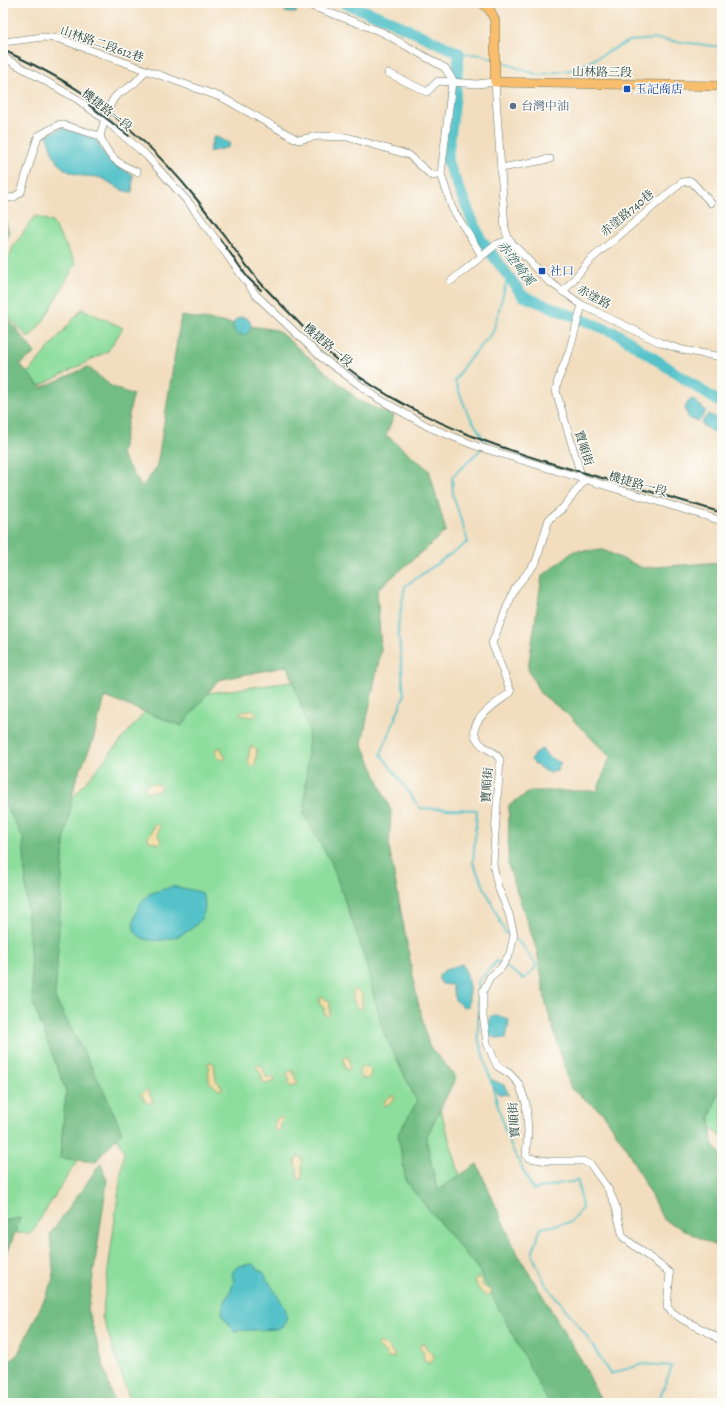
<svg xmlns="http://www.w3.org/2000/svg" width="725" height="1406" viewBox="0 0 725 1406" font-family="Alegreya,'Noto Serif TC',serif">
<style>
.green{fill:#8dde9d;stroke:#568e68}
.forest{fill:#72bd84;stroke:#487d5c}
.sand{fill:#eeda9e;stroke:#868c69}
.water{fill:#54c2c9;stroke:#3a807e}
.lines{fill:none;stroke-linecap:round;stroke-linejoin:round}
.stream{stroke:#54c2c9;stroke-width:2}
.river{stroke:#54c2c9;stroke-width:11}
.minor-casing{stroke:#697565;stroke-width:8}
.major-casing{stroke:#697565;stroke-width:10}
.minor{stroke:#fff;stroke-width:7}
.major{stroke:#f9be6d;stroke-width:9}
.rail{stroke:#1f3d34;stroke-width:2}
.transit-dot{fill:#1a4fb4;stroke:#fdfcf7;stroke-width:1.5}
.service-dot{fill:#5c6f8a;stroke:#fdfcf7;stroke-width:1.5}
.labels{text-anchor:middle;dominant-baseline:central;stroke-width:3;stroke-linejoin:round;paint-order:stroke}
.street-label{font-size:12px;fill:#1f3d34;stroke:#fdfcf7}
.transit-label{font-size:12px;fill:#164399;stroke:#fdfcf7;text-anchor:start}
.service-label{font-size:12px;fill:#4e5e75;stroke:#fdfcf7;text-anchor:start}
.water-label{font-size:13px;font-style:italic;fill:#2c5e59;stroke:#fdfcf7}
</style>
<rect width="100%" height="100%" fill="#fdfcf7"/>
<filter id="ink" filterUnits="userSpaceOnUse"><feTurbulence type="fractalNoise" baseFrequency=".025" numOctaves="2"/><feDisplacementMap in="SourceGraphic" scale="8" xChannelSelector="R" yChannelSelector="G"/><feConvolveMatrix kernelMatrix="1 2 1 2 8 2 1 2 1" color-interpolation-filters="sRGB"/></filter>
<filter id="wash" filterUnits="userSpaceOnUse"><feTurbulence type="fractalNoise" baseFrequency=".012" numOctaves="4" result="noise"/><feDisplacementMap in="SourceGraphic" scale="16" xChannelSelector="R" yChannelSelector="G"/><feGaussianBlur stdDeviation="0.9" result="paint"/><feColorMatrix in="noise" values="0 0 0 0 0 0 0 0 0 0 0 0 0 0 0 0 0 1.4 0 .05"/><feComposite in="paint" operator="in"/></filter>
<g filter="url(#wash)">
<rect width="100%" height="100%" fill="#f2debf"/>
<g class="green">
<polygon points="35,216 52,222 76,263 44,320 29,338 3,311 3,272 13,247"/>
<polygon points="82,309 123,328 108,351 40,386 25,376"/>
<polygon points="314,679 484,1258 583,1403 131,1403 102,1316 124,1151 49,1004 54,820 155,700"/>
<polygon points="3,772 43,829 42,1003 91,1139 31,1233 3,1233"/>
<polygon points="722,1063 722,1138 697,1114"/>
</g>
<g class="forest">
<polygon points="3,212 9,231 3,248"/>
<polygon points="3,312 35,353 20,364 41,388 88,367 111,386 133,395 121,455 142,487 156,468 158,460 181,316 277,330 361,402 394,416 386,435 429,470 446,531 377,590 381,650 362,743 391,811 389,847 417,998 429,1046 456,1077 426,1138 437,1190 477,1164 516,1251 584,1365 602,1403 550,1403 547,1400 478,1269 406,1182 398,1134 417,1102 383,1031 362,949 331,862 304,815 309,730 288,666 218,680 182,726 105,697 92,743 75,782 64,843 55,998 102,1087 122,1132 95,1162 60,1158 66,1091 33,1003 23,838 3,800"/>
<polygon points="603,550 643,568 722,562 722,1083 710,1117 712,1143 722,1156 722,1243 719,1248 663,1219 627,1149 603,1113 571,1089 546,1004 537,951 508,865 509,805 531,791 597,791 610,757 566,713 540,693 528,669 542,576 574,551"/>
<polygon points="101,1163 107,1181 88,1310 114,1403 3,1403 3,1367 18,1354 54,1279 50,1234"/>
<polygon points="20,1218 9,1249 3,1254 3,1221"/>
</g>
<g class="sand">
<polygon points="252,709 258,715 254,717 240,715 240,713"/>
<polygon points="220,747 226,758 223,760 218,758 215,751 217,748"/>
<polygon points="250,747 254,747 257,750 255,766 250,766 248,761"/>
<polygon points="151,783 160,785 160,790 148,792 145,791 145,787"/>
<polygon points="157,824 160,827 158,835 161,842 160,844 149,841 148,837 152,831 154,825"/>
<polygon points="356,989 362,994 362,1009 358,1010 353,999 353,991"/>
<polygon points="321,997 330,1001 330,1014 328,1016 324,1014 324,1008 320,1005 319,1001"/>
<polygon points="345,1057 348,1057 350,1062 349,1070 346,1070 343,1059"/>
<polygon points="212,1062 214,1064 216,1080 222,1087 222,1090 219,1090 209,1082 208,1063"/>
<polygon points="257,1065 262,1066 266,1077 274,1078 275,1081 266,1084 263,1082 261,1074 256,1067"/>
<circle cx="365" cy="1073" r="6"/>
<polygon points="292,1070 298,1083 291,1087 288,1083 290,1078 285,1075"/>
<polygon points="147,1089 153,1101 152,1103 147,1103 141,1094"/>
<polygon points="393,1095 395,1098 386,1106 384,1103 386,1099"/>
<path d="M280 1117 283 1120 280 1126 281 1129 277 1131 274 1130C274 1125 275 1119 280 1117Z"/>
<polygon points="300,1156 302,1160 302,1179 298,1179 297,1169 295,1165 296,1158"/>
<path d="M478 1276 482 1281 483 1286 489 1289 491 1292 489 1296C481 1295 478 1288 475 1281Z"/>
<polygon points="379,1342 387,1346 394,1354 394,1358 388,1357 385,1352 378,1347 377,1344"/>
<polygon points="421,1344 425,1344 427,1349 432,1352 434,1357 432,1362 428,1363 424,1361 423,1351 419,1348"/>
</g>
<g class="water">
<polygon points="287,3 296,3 296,13 285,12"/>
<path d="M63 128 96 139C107 161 111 164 133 175L132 192C119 192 113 183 101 178 96 176 89 177 83 176 57 171 53 157 47 135Z"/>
<polygon points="214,136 230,143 229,147 209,152"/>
<circle cx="242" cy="326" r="9"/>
<polygon points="693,399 706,411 699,421 689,419 685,409 688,401"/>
<polygon points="708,414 722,421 722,438 702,425 702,422"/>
<polygon points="542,749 548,757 561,763 557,771 549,773 537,766 531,760 535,753"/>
<path d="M172 886 201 892C226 936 125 960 134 920 136 911 140 902 147 896 154 890 164 891 172 886Z"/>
<path d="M462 964C470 979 470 991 468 1007L463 1008 455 1000 452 985 442 984 439 980V975L445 970Z"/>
<polygon points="493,1015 507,1018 509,1021 506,1039 491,1037 488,1033 490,1017"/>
<polygon points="490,1079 504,1085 509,1095 499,1094 494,1088"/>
<polygon points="252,1264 263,1272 285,1308 287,1316 284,1325 278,1329 234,1331 222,1315 223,1306 234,1283 232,1273 238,1266"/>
</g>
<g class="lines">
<g class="stream">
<polyline points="459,53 483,55 492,59"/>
<polyline points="498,61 538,75 576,69 629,41 656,39 722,47"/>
<polyline points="484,446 487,444 467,412 455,381 465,364 493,332 508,276"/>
<polyline points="481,449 452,477 453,495 468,542 405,586 398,626 404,696 381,754 420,808 477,810 473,863 505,932 512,938"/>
<polyline points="516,940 523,946 537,966 524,979 497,961 478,982 478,1037 508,1140 533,1190 562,1183 578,1181 582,1208 571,1222 541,1228 532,1254 545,1283 586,1335 610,1374 643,1364 672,1366 659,1400 663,1403"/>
</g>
<polyline class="river" points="344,3 386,19 459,53 455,99 447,161 480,238 523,296 618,334 722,404"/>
</g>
</g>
<g filter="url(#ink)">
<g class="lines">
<defs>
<g id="minor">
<polyline points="303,3 382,32 445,68 454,82"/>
<polyline points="3,42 44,37 60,39 223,98 298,140 318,136 347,137 409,155 432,176 441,174 452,208 482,256"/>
<polyline points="3,57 77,99 105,120 146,155 190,204 256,295 321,357 379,399 429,427 476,446 722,521"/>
<polyline points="388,73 427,92 438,81 477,84 495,82 505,229 509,240 547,280 582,305 661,343 683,350 722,357"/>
<path d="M100 136C103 126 109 101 117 95 130 86 136 84 145 71"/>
<path d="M100 136C108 157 116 163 137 172"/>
<polyline points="501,168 550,159"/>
<polyline points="441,174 452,82"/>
<polyline points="3,197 13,198 21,192 38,136 60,124 100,136"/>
<polyline points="451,281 497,244 509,240"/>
<polyline points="563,292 589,261 682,182 691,181 711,203"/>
<path d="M582 305 569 352 558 380 556 391 583 482 563 508 549 519 536 562 515 588 492 643 511 692C495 705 458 725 483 746 490 751 496 752 500 760L493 864 498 887 509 914 514 935 510 953 501 968 490 977 483 991V1016L487 1043 497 1066 510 1074 519 1084 526 1103 528 1131 526 1155 529 1158 548 1161H583L591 1165 608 1189 615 1204 623 1237 670 1273 667 1307C683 1325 705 1326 722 1342"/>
</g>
<polyline id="major" points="482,3 490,10 495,21 495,82 722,86"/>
</defs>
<use href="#minor" class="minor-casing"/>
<use href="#major" class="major-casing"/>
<use href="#minor" class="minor"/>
<use href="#major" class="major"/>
<g class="rail">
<path d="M3 50C31 63 59 77 84 94 125 121 163 158 194 196 216 223 236 253 258 280 272 296 287 310 301 325 315 340 329 355 346 367 455 450 595 472 722 513"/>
<polyline points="89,105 129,136"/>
<polyline points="220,239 248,278 261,290"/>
</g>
</g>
</g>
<g class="transit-dot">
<rect x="623" y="85" width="8" height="8" rx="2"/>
<rect x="538" y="267" width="8" height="8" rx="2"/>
</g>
<circle class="service-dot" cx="513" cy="106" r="4"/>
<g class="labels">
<g class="street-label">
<text transform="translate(102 44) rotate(19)">山林路二段612巷</text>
<text transform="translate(602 72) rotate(1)">山林路三段</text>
<text transform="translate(107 110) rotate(38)">機捷路一段</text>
<text transform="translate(627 213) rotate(-40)">赤塗路740巷</text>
<text transform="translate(594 297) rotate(28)">赤塗路</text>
<text transform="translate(328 345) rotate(40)">機捷路一段</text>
<text transform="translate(584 448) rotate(72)">寶順街</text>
<text transform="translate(638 484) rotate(16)">機捷路一段</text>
<text transform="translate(487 785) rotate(-86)">寶順街</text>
<text transform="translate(514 1120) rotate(-94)">寶順街</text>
</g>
<g class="transit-label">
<text x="635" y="89">玉記商店</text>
<text x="550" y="271">社口</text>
</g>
<g class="service-label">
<text x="521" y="106">台灣中油</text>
</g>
<g class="water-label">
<text transform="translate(516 263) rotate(53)">赤塗崎溪</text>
</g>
</g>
<rect width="725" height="1406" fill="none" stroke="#fdfcf7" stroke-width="16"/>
</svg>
